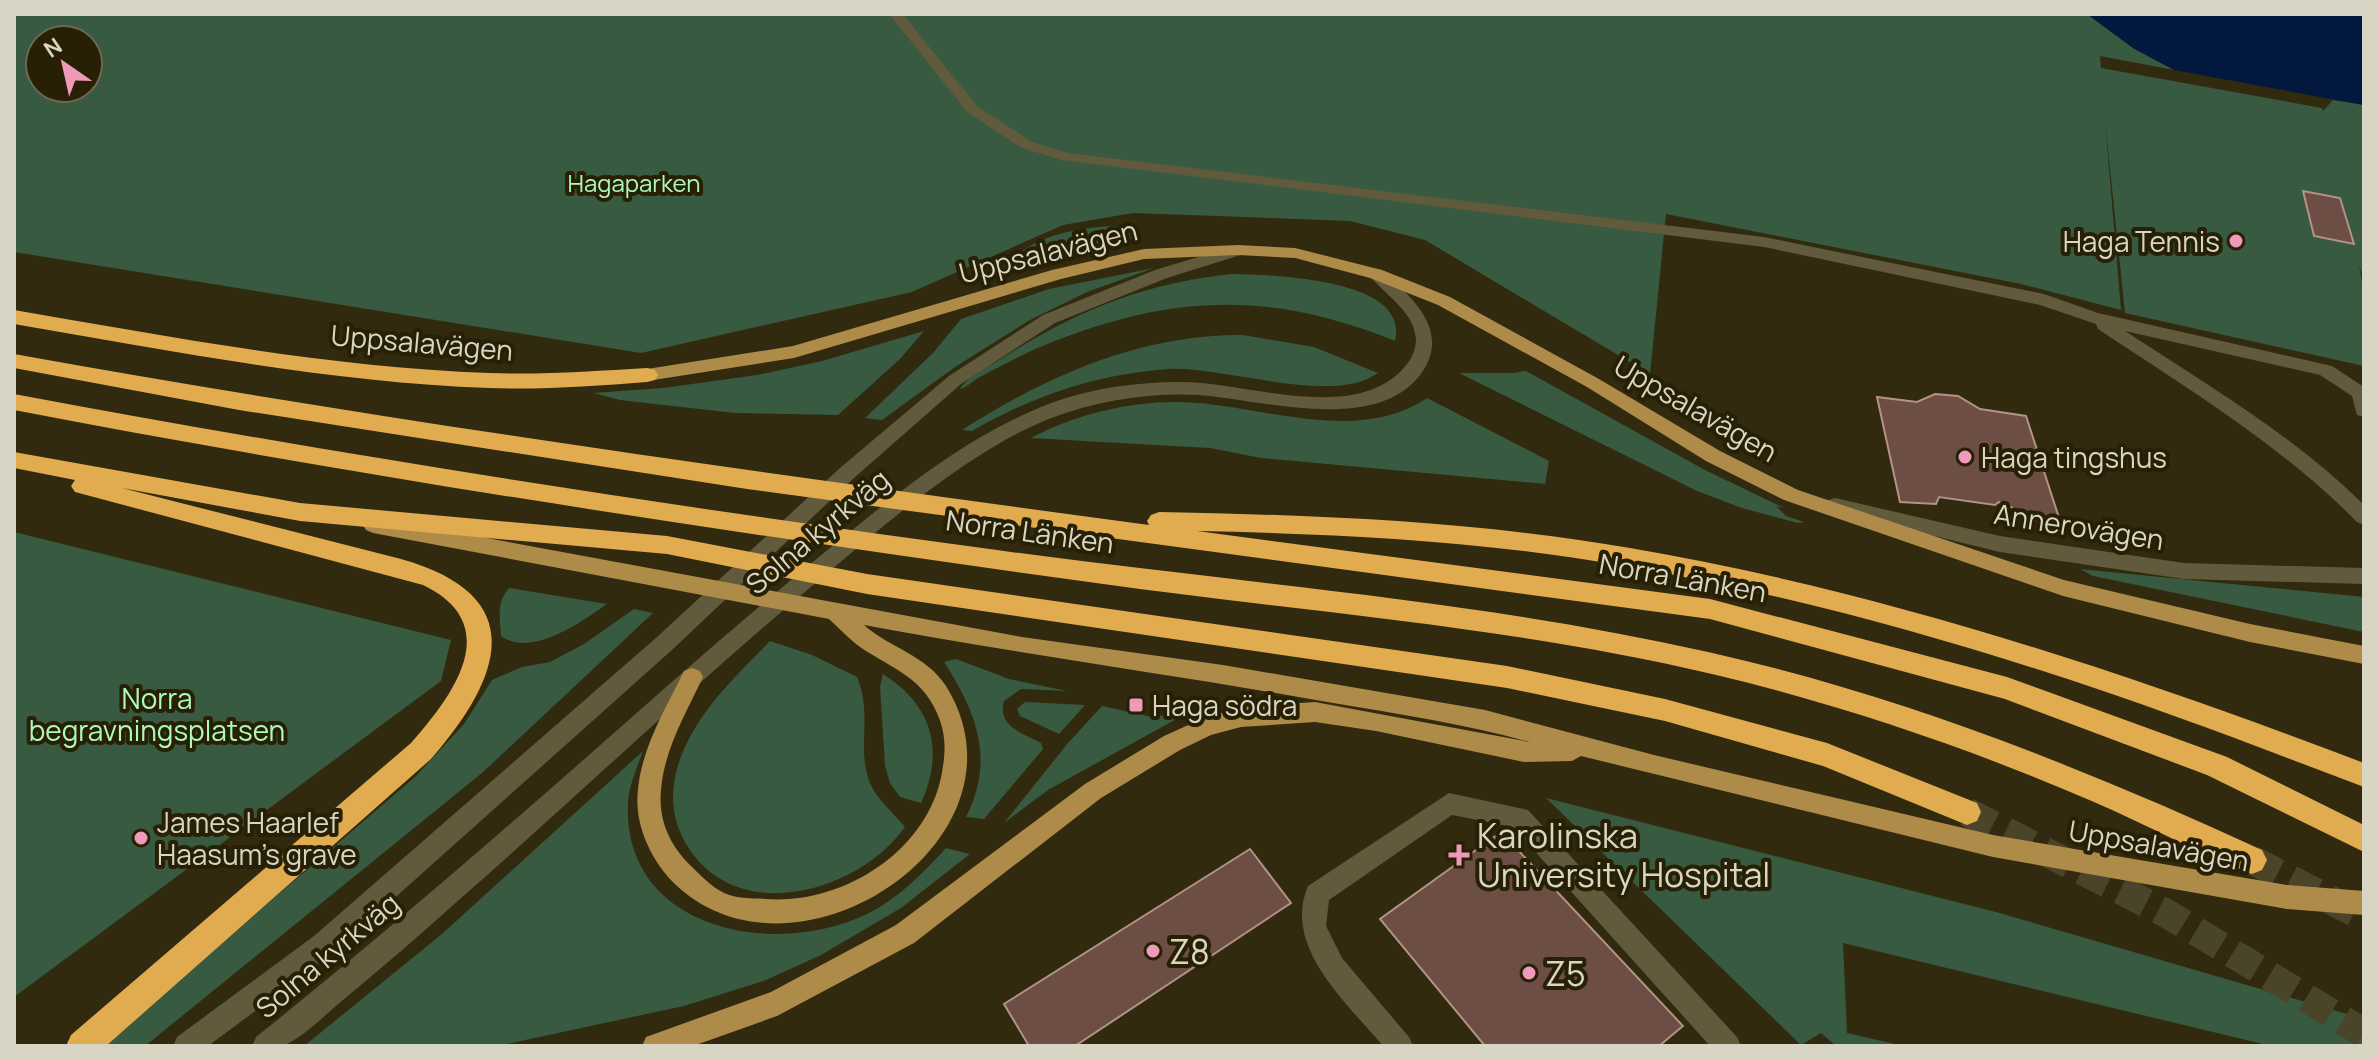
<svg xmlns="http://www.w3.org/2000/svg" width="2378" height="1060" viewBox="0 0 2378 1060" font-family="Manrope,sans-serif">
<style>
.green{fill:#375a40;fill-rule:evenodd}
.water{fill:#02183f}
.building{fill:#6c4e44;stroke:#b39287;stroke-width:2}
.lines{fill:none;stroke-linecap:round;stroke-linejoin:round}
.motorway-tunnel{stroke:#4a4429;stroke-width:29;stroke-dasharray:29 14;stroke-linecap:butt}
.service{fill:#615a3d;fill-rule:evenodd}
.minor{fill:#615a3d;fill-rule:evenodd}
.tertiary{fill:#615a3d;fill-rule:evenodd}
.primary{fill:#ae8b48;fill-rule:evenodd}
.motorway{fill:#e1ab50;fill-rule:evenodd}
.poi-dot{fill:#ef9ab8;stroke:#272005;stroke-width:3}
.labels{text-anchor:middle;dominant-baseline:central;stroke-width:8;stroke-linejoin:round;paint-order:stroke}
.far-park-label{font-size:24px;fill:#acf8be;stroke:#272005}
.poi-label{font-size:28px;fill:#d9d5c5;stroke:#272005;text-anchor:start}
.street-label{font-size:28px;fill:#d9d5c5;stroke:#272005}
.park-label{font-size:28px;fill:#acf8be;stroke:#272005}
.near-poi-label{font-size:34px;fill:#d9d5c5;stroke:#272005;text-anchor:start}
</style>
<rect width="100%" height="100%" fill="#312a0e"/>
<g class="green">
<path d="M14 14H2087L2133 48 2174 70 2100 56 2101 68 2322 108 2323 111 2333 100 2364 105V281L2359 265 2364 293V366L2125 313 2105 121 2121 310 2021 284 1666 214 1650 374 1425 240 1350 221 1133 213 1063 225 912 292 641 353 14 252ZM40 40H88V88H40Z"/>
<path d="M1120 226 1134 235 1124 246 998 273C1027 236 1075 227 1120 226Z"/>
<polygon points="1154,268 1087,292 1030,320 955,367 882,420 865,418 933,353 961,319 1049,289"/>
<path d="M1232 274C1271 275 1411 278 1395 341 1269 290 1170 294 1045 345 1023 354 1001 366 980 377 972 381 967 388 960 389 968 376 990 366 1004 357 1078 310 1145 283 1232 274Z"/>
<polygon points="924,331 900,359 838,415 735,413 620,400 593,393 663,388 757,375 822,361"/>
<path d="M1243 335 1314 347 1378 373C1333 406 1225 366 1168 369 1097 374 1032 396 972 431L962 430C1047 376 1140 334 1243 335Z"/>
<polygon points="1526,371 1705,470 1784,508 1776,506 1786,516 1804,522 1798,523 1742,508 1697,491 1459,373 1512,373"/>
<path d="M1427 398 1549 461 1545 484 1261 458 1210 448 1031 438C1079 412 1143 398 1198 403 1271 409 1360 443 1427 398Z"/>
<polygon points="14,532 451,640 441,681 14,997"/>
<polygon points="2080,569 2364,597 2364,632 2093,576"/>
<path d="M509 588 607 604C581 622 532 658 501 636 500 618 496 603 509 588Z"/>
<polygon points="634,609 653,613 482,773 145,1046 102,1046 415,777 464,724 492,680 522,667 550,662 584,644"/>
<path d="M770 641 812 655 857 677C873 715 856 749 870 783 876 798 894 814 905 827 860 891 741 926 690 850 673 825 669 798 677 769 692 716 733 679 770 641Z"/>
<path d="M956 659 1009 679 1067 691 1021 689 1004 701C997 726 1022 733 1041 743L1043 749 984 819 966 817C995 760 977 713 944 662Z"/>
<path d="M883 674C932 705 945 750 921 803L900 797 890 783 885 766 880 687Z"/>
<polygon points="1025,702 1085,705 1059,734 1020,716 1017,709"/>
<polygon points="1102,706 1152,717 1172,714 1180,717 1048,790 1004,823 1068,743"/>
<path d="M643 751C637 768 629 785 628 803 622 930 775 959 867 914 899 898 922 874 946 848L970 854 901 908 821 955 766 980 684 1006 497 1046H304L442 934Z"/>
<polygon points="1546,798 1996,912 2364,1019 2364,1046 2271,1046 1843,943 1847,1033 1903,1046 1836,1046 1821,1033 1801,1045"/>
</g>
<polygon class="water" points="2087,14 2364,14 2364,105 2174,70 2133,48"/>
<g class="building">
<polygon points="2303,191 2340,198 2354,244 2314,236"/>
<polygon points="1935,394 1958,396 1980,409 2026,416 2061,524 2029,519 2026,514 1999,502 1995,505 1939,497 1936,504 1900,502 1877,397 1917,402"/>
<polygon points="1501,832 1683,1026 1659,1046 1485,1046 1380,919"/>
<polygon points="1250,849 1291,903 1075,1046 1029,1046 1004,1004"/>
</g>
<g class="lines">
<g class="motorway-tunnel">
<polyline points="1967,812 2164,912 2364,1033"/>
<polyline points="2252,860 2364,917"/>
</g>
<g class="service">
<path d="M889 14H903L977 106 1032 142 1068 153 1764 237 2044 294 2098 313 2332 366 2364 387V417L2357 415 2352 396 2320 375 2125 331C2207 385 2294 435 2364 505V525L2357 522C2281 445 2188 389 2098 329L2096 324 2040 305 1764 247 1061 160 1022 148 967 112Z"/>
<path d="M1449 793 1528 810 1737 1037 1741 1046H1710L1513 827 1452 815 1329 900 1326 926 1342 958 1409 1037 1413 1046H1383C1347 1003 1282 947 1308 886Z"/>
</g>
<polygon class="minor" points="1835,498 2000,536 2184,563 2364,568 2364,584 2184,579 2000,552 1828,510 1825,505 1828,500"/>
<g class="tertiary">
<polygon points="1238,245 1244,246 1244,254 1167,278 1055,323 961,384 854,478 673,649 332,954 208,1046 173,1046 177,1037 314,936 657,637 840,468 949,376 1043,315 1155,270"/>
<path d="M1376 269 1382 270C1409 295 1447 326 1426 366 1389 433 1277 404 1217 397 1194 394 1171 394 1148 396 1093 401 1042 417 995 446 931 484 875 533 818 581 695 683 580 794 460 899 422 933 383 967 343 1000 326 1014 309 1032 289 1043 280 1049 263 1046 252 1046L256 1037C399 923 537 801 674 680 729 632 784 585 841 539 904 488 966 438 1041 407 1085 389 1134 382 1181 382 1246 382 1348 422 1400 372 1409 363 1416 353 1416 339 1414 311 1384 294 1368 274Z"/>
</g>
<g class="primary">
<polygon points="1238,245 1295,248 1382,270 1450,297 1599,379 1720,451 1798,490 2064,580 2250,624 2364,646 2364,664 2250,642 2063,596 1784,500 1706,461 1587,387 1438,305 1370,278 1295,258 1238,255 1144,259 1061,279 794,358 647,381 638,375 647,369 793,346 1052,270 1144,249"/>
<path d="M373 517 1022 637 1223 665 1485 710 1654 755 1993 835 2287 885 2364 891V915L2287 909 1993 857 1581 756 1572 761 1524 762 1376 731 1315 722 1241 727 1211 735 1180 750 1101 798 914 943 777 1016 693 1046H642L646 1037 771 992 896 925 1085 784 1164 736 1206 717 1241 707 1315 702 1530 742C1465 724 1399 714 1333 703 1177 675 1020 654 864 625 890 648 926 655 946 686 1042 841 787 1005 669 878 648 854 634 821 638 789 642 747 666 708 684 671L692 668 700 671 703 677C686 713 664 750 661 790 658 820 670 846 691 866 701 876 712 887 724 893 737 899 753 898 766 899 845 905 933 848 943 766 946 747 945 731 937 713 920 674 887 667 856 644 846 636 838 627 829 619L373 533 366 530 363 525 366 520Z"/>
</g>
<g class="motorway">
<path d="M14 310C171 337 329 367 489 373 542 375 594 371 647 368L655 370 658 375 655 380 647 382C594 386 542 390 489 388 329 382 171 351 14 324Z"/>
<path d="M14 354C391 422 770 474 1149 525L1147 521 1151 515 1159 512C1316 515 1475 521 1630 548 1882 591 2125 672 2364 763V787C2302 764 2240 739 2177 717 1999 653 1817 599 1630 567 1488 541 1342 534 1197 531L1710 599 2007 677 2227 757 2364 825V852L2207 775 2005 699 1710 619 747 489 239 410 14 368Z"/>
<path d="M14 394C340 455 668 506 997 550 1234 583 1474 599 1708 652 1900 695 2084 768 2262 850L2267 860 2262 870 2252 874C2198 853 2147 825 2094 802 1971 749 1843 705 1712 674 1510 626 1302 612 1096 583 734 533 373 479 14 410Z"/>
<path d="M14 452 300 503 667 536 867 574 1507 666 1665 699 1827 743 1977 803 1981 812 1977 821 1967 825 1823 766 1665 721 1507 688 867 594 667 554 300 521 122 488 401 559C532 596 502 677 431 759L106 1046H66L71 1035 411 743C453 695 506 625 423 585L75 492 71 486 75 480 14 468Z"/>
</g>
</g>
<g class="poi-dot">
<circle cx="2236" cy="241" r="8"/>
<circle cx="1965" cy="457" r="8"/>
<rect x="1128" y="697" width="16" height="16" rx="4"/>
<circle cx="141" cy="838" r="8"/>
<path d="M1455 843h8v8h8v8h-8v8h-8v-8h-8v-8h8z"/>
<circle cx="1153" cy="951" r="8"/>
<circle cx="1529" cy="973" r="8"/>
</g>
<g class="labels">
<g class="far-park-label">
<text x="634" y="182">Hagaparken</text>
</g>
<g class="poi-label">
<text x="2220" y="241" text-anchor="end">Haga Tennis</text>
<text x="1981" y="457">Haga tingshus</text>
<text x="1152" y="705">Haga södra</text>
<text x="157" y="822">James Haarlef<tspan x="157" dy="32">Haasum's grave</tspan></text>
</g>
<g class="street-label">
<text transform="translate(1048 251) rotate(-14)">Uppsalavägen</text>
<text transform="translate(422 342) rotate(5)">Uppsalavägen</text>
<text transform="translate(1696 408) rotate(30)">Uppsalavägen</text>
<text transform="translate(2079 526) rotate(9)">Annerovägen</text>
<text transform="translate(817 531) rotate(-40)">Solna kyrkväg</text>
<text transform="translate(1030 531) rotate(8)">Norra Länken</text>
<text transform="translate(1683 577) rotate(10)">Norra Länken</text>
<text transform="translate(2159 845) rotate(10)">Uppsalavägen</text>
<text transform="translate(327 955) rotate(-40)">Solna kyrkväg</text>
</g>
<g class="park-label">
<text x="157" y="698">Norra<tspan x="157" dy="32">begravningsplatsen</tspan></text>
</g>
<g class="near-poi-label">
<text x="1477" y="835">Karolinska<tspan x="1477" dy="39">University Hospital</tspan></text>
<text x="1169" y="951">Z8</text>
<text x="1545" y="973">Z5</text>
</g>
</g>
<rect width="2378" height="1060" fill="none" stroke="#d9d5c5" stroke-width="32"/>
<g transform="translate(64 64) rotate(326)"><circle r="38" fill="#272005" stroke="#6e6852" stroke-width="2"/>
<path d="M0-6L14 30L0 20L-14 30Z" fill="#ef9ab8"/>
<text y="-12" font-size="22" font-weight="bold" text-anchor="middle" fill="#d9d5c5">N</text>
</g>
</svg>
